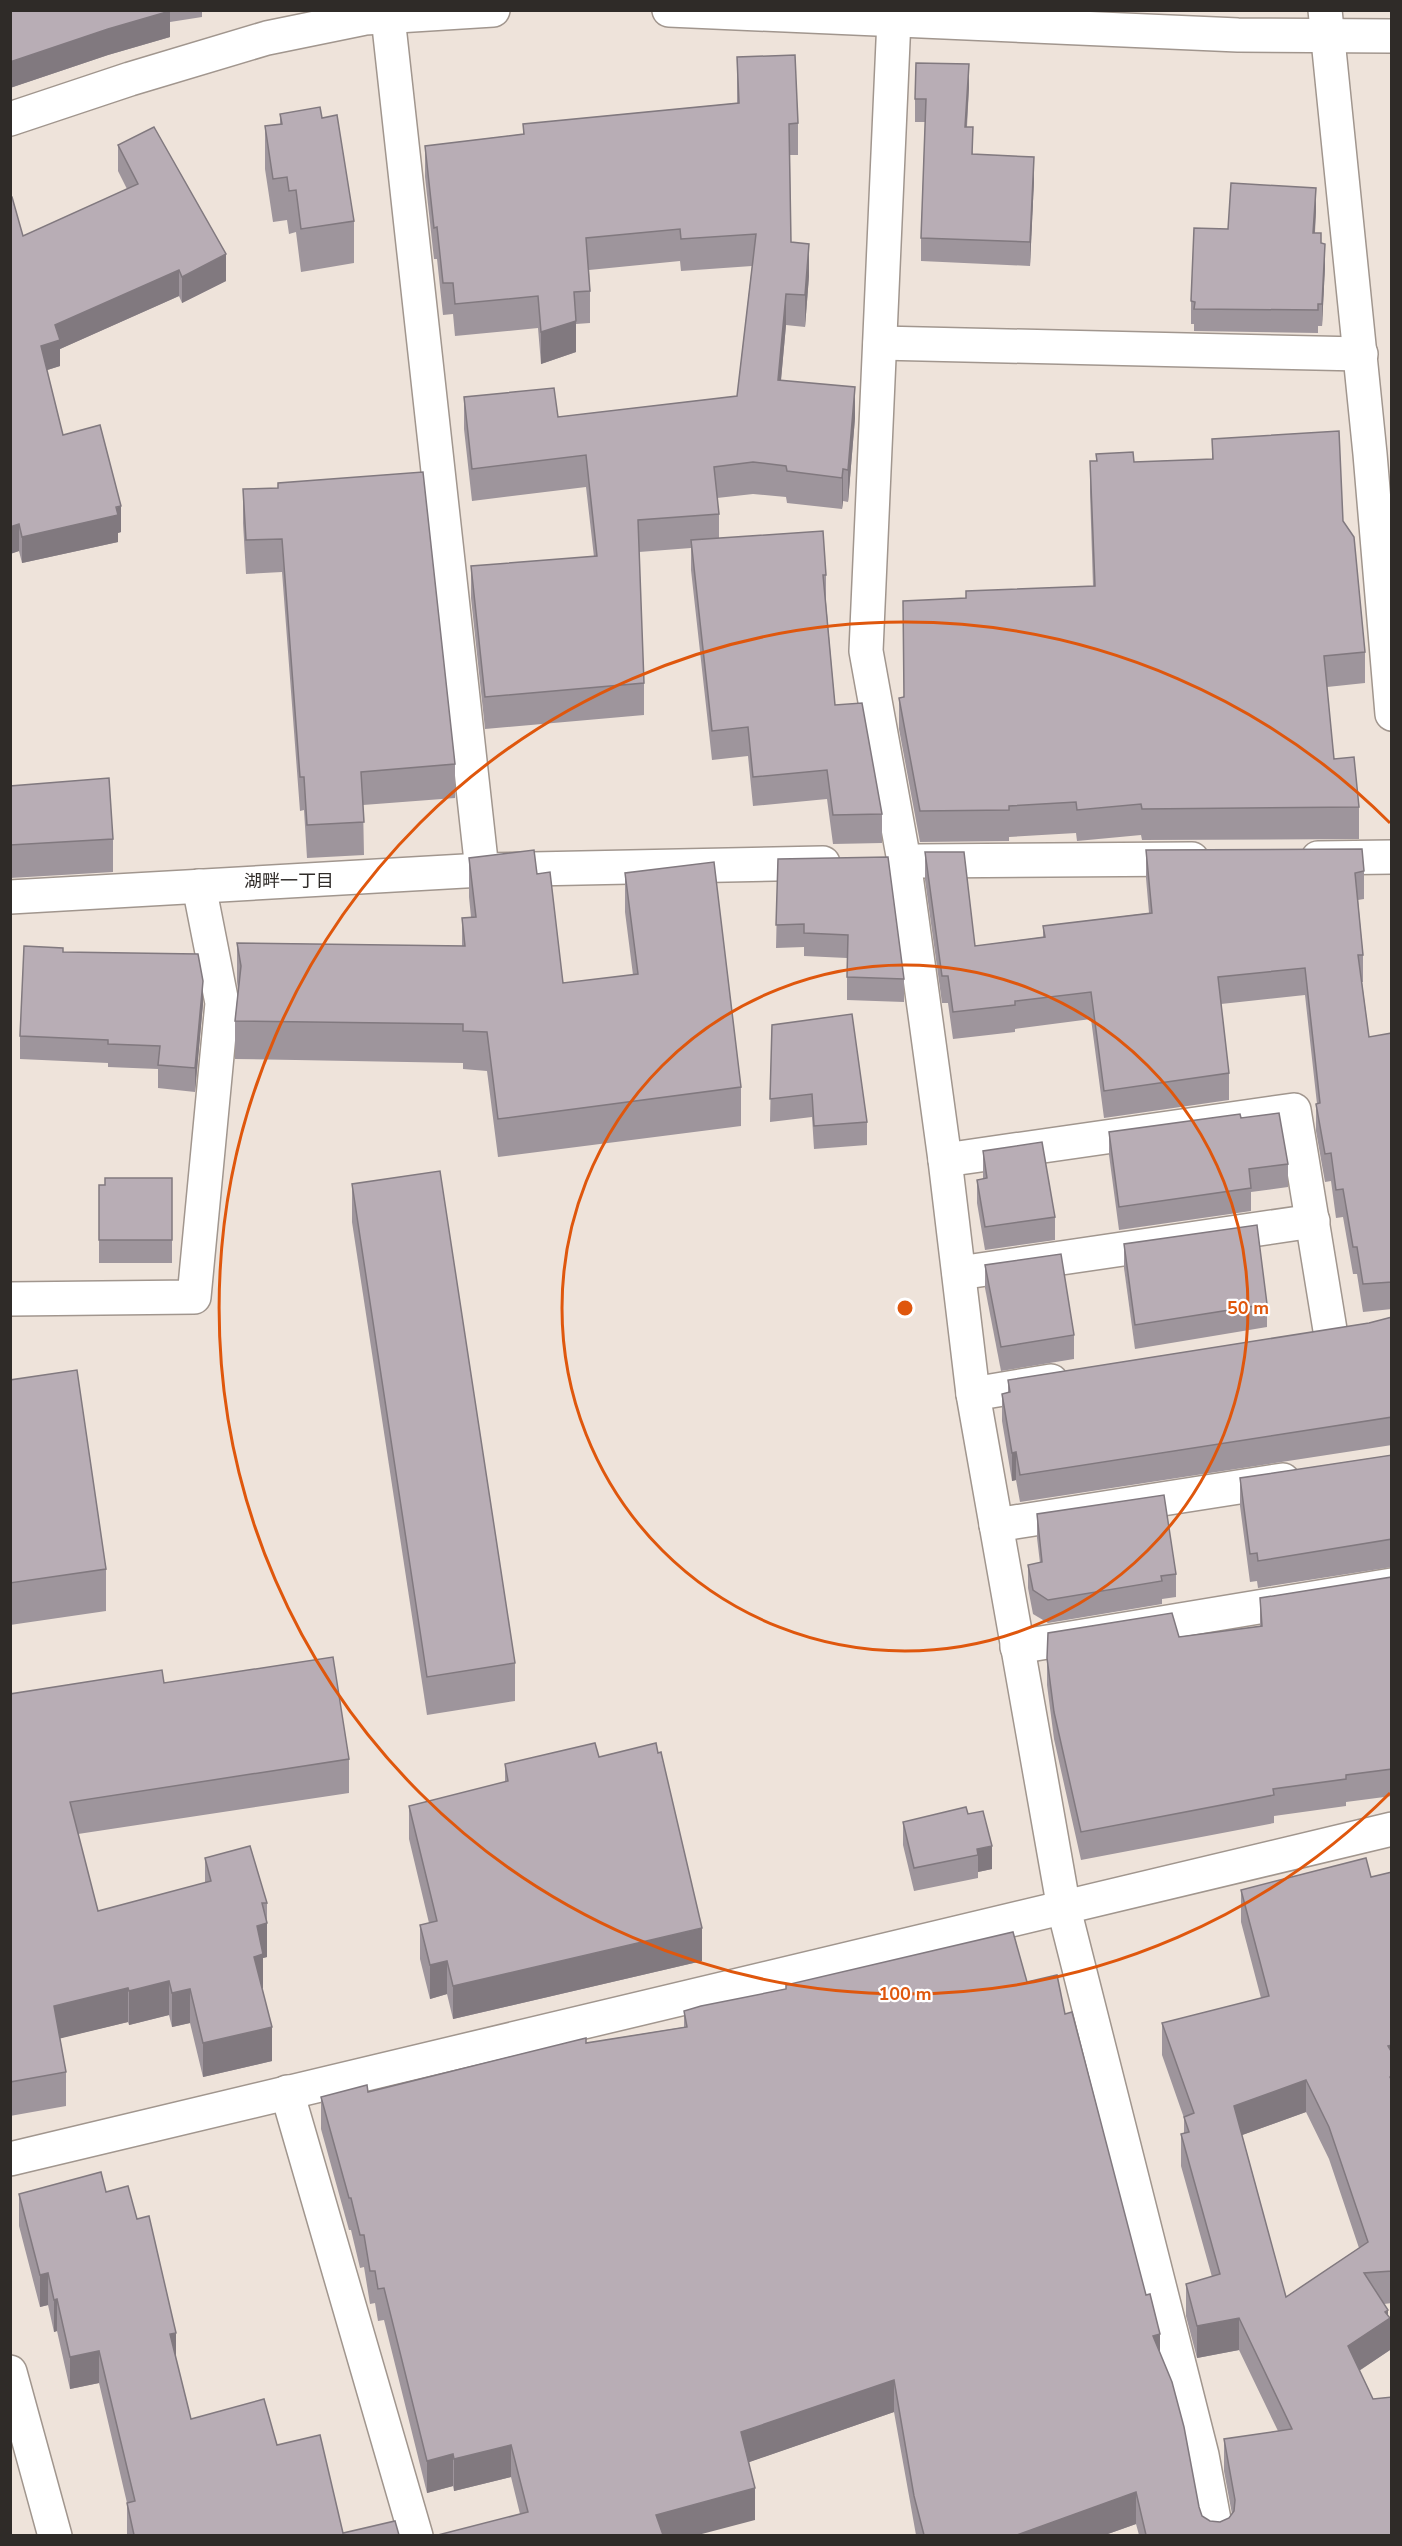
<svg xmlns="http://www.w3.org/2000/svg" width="1402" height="2546" viewBox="0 0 1402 2546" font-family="'Nunito Sans','Noto Sans JP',sans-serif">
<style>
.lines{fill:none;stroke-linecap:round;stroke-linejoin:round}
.minor-casing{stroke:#a1968e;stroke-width:36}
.minor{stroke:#fff;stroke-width:33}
.wall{fill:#9e959c;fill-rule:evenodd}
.shaded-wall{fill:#81797f}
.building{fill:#b8adb5;stroke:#81797f;stroke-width:1.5;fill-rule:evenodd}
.ring{fill:none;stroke:#df570d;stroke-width:3}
.labels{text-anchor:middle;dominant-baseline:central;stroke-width:4.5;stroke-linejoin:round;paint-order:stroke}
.neighbourhood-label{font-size:18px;fill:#2f2b28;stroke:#fff}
.centre{fill:#df570d;stroke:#fff;stroke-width:3}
.ring-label{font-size:18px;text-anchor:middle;font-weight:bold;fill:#df570d;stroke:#fff;stroke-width:4.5;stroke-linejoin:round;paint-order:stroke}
</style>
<rect width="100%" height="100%" fill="#eee3da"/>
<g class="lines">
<defs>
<g id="minor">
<polyline points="669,10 1238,35 1392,36"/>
<polyline points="1325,10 1370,454 1392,714"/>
<polyline points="388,17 482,870"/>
<polyline points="894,19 866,651 904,861 945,1160 973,1394 1064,1909 1202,2455 1217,2536"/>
<polyline points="10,119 130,79 267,38 365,18 493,10"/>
<polyline points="880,343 1361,354"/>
<polyline points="1318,858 1392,857"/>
<polyline points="919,861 1192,859"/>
<polyline points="10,897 482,870 823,863"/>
<polyline points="945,1160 1294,1110 1331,1336"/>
<polyline points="959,1273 1313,1221"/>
<polyline points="10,1299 194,1297 222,1003 199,886"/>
<polyline points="973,1394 1051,1381"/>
<polyline points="996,1525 1283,1480"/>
<polyline points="1017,1647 1392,1585"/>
<polyline points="287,2092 416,2536"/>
<polyline points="10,2159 1392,1829"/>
<polyline points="10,2372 55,2536"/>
</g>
</defs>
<use href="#minor" class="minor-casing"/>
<use href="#minor" class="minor"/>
</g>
<g class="wall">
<polygon points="10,10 202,10 202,17 170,22 170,37 108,55 10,88"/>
<polygon points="737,57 798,123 798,155 790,155 791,242 809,276 805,327 786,325 781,380 855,418 848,502 843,501 842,509 787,503 786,497 753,494 717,498 719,514 719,538 826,575 826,602 835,705 882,814 882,843 833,844 827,799 753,806 748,756 712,760 691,570 691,548 639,552 644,683 644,715 485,729 471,598 471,566 594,557 586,487 472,501 464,429 464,397 558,417 737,396 752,266 681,271 680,261 589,270 590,291 590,323 576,324 576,352 541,364 538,328 455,336 453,314 443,315 437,259 434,259 425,177 425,146 523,134 523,124 737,103"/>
<polygon points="969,87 967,127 973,154 1034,180 1030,266 921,261 921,238 925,122 915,122 915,99"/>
<polygon points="280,114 322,118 354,221 354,263 301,272 296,232 289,234 287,220 273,222 265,169 265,126 280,124"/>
<polygon points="118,145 226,281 182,303 179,296 60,349 60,366 47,370 63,435 121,532 118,533 118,542 22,563 19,551 10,554 23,236 127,189 118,171"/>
<polygon points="1316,211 1315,233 1321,243 1325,266 1322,326 1318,326 1318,333 1194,331 1194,324 1191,324 1191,301"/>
<polygon points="1212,439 1343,521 1365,652 1365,683 1327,687 1334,759 1359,807 1359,839 1142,840 1141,835 1077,841 1076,833 1009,837 1009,841 920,842 899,729 899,698 903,697 966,598 1093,586 1090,492 1090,461 1096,461 1096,454 1134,462 1212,459"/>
<polygon points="243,489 455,764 455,798 363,805 364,855 307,858 304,810 300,811 282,572 246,574 243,523"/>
<polygon points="10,786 113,839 113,872 10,878"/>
<polygon points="1146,850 1364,871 1364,899 1358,900 1363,955 1363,982 1362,982 1369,1037 1392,1033 1392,1309 1363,1312 1357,1274 1353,1274 1343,1217 1336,1218 1331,1181 1325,1182 1316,1131 1316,1104 1317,1104 1305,995 1221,1004 1229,1073 1229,1100 1104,1118 1091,1019 1015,1029 1015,1032 953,1039 948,1003 942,1003 925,880 925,852 975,946 1043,937 1043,926 1149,913 1146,878"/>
<polygon points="469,858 537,874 563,983 633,975 625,912 625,873 741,1087 741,1126 498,1157 487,1071 463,1069 463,1063 235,1059 235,1021 238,990 237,981 237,943 462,946 462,918 471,917 469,897"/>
<polygon points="778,859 904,979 904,1002 847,1000 847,958 804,956 804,947 776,948"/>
<polygon points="63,952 203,1004 195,1092 158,1088 158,1069 108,1067 108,1063 20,1059 20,1036"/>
<polygon points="772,1025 867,1122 867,1145 814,1149 812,1117 770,1122"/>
<polygon points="1241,1118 1288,1164 1288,1187 1251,1192 1251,1211 1119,1230 1109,1155 1109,1132"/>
<polygon points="983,1151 1055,1217 1055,1240 985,1250 977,1203 977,1180 983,1179"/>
<polygon points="172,1178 172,1263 99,1263 99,1185 105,1185"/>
<polygon points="352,1184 515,1663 515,1701 427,1715 352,1222"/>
<polygon points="1124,1244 1267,1304 1267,1327 1135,1349 1124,1268"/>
<polygon points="985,1265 1074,1335 1074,1359 1001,1371 985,1288"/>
<polygon points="1392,1317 1392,1445 1020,1502 1016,1480 1012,1481 1002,1421 1002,1394 1008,1393 1008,1380 1369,1323"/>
<polygon points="10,1380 106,1569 106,1611 10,1625"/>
<polygon points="1392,1455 1392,1567 1258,1588 1257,1581 1250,1582 1240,1506 1240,1478"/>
<polygon points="1037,1514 1176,1574 1176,1597 1162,1599 1162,1604 1048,1623 1033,1614 1028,1588 1028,1565 1040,1563 1037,1538"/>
<polygon points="1392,1577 1392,1796 1346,1802 1346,1806 1274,1816 1274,1823 1081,1860 1054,1739 1047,1685 1047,1658 1260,1626 1260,1598"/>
<polygon points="164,1683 349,1759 349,1793 78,1834 98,1911 205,1883 205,1858 267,1903 267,1957 263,1958 263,1988 262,1988 272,2061 203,2077 190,2023 172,2027 169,2015 129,2025 128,2022 60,2038 66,2072 66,2106 10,2116 10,1694"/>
<polygon points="599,1757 702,1961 453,2019 447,1994 430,1999 420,1959 420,1925 429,1923 409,1839 409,1806 505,1782 505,1764"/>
<polygon points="968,1814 992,1869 978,1872 978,1878 914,1891 903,1845 903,1822"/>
<path d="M1392 1872V2303L1384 2304 1388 2316 1390 2350 1359 2371 1392 2535H1139L1136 2524 1105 2535H916L894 2412 749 2462 755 2520 520 2514 511 2477 454 2491 453 2486 427 2493 384 2320 378 2321 375 2303 370 2304 364 2267 360 2268 351 2230H349L321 2129V2097L368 2092 586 2043 684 2027V2011L1027 1982 1065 2014 1160 2353 1199 2507 1202 2516 1210 2521 1220 2522 1229 2518 1232 2514 1224 2471V2439L1278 2431 1239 2350 1197 2358 1186 2316V2284L1212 2277 1181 2166V2134L1184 2133V2118L1162 2055V2023L1261 1998 1241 1922V1890L1371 1877ZM1306 2112 1329 2159 1359 2248 1286 2297 1242 2135Z"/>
<polygon points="106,2192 176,2359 191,2419 277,2445 343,2533 399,2535 127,2535 127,2503 99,2383 70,2389 57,2331 54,2332 48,2305 40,2307 19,2226 19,2194"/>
</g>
<g class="shaded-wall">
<polygon points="170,11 170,37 108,55 10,88 10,62 108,29"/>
<polygon points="969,64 969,87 965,150 965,127"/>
<polygon points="1034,157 1034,180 1030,266 1030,242"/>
<polygon points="1316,188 1316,211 1313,256 1313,233"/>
<polygon points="809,244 809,276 805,327 805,295"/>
<polygon points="1325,244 1325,266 1322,326 1322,304"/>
<polygon points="226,254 226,281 182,303 182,277"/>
<polygon points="179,270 179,296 60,349 60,366 41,372 41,346 55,325"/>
<polygon points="786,294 786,325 778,412 778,380"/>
<polygon points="576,321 576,352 541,364 541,332"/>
<polygon points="855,387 855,418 848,502 848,470"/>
<polygon points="843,469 843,501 842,509 842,478"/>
<polygon points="121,506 121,532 118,533 118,542 22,563 22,537"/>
<polygon points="19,524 19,551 10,554 10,527"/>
<polygon points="203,981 203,1004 195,1092 195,1068"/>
<polygon points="1016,1452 1016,1480 1012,1481 1012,1453"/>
<polygon points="992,1846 992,1869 978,1872 978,1855 977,1849"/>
<polygon points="267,1923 267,1957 263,1958 263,1988 254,1991 254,1957 257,1926"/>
<polygon points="702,1928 702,1961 453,2019 453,1986"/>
<polygon points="447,1961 447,1994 430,1999 430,1965"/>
<polygon points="169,1981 169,2015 129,2025 129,1991"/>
<polygon points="128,1988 128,2022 54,2040 54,2006"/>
<polygon points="190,1989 190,2023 172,2027 172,1993"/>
<polygon points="272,2027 272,2061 203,2077 203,2043"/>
<polygon points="1392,2045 1392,2108 1388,2046"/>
<polygon points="1306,2080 1306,2112 1234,2138 1234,2106"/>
<polygon points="48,2273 48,2305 40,2307 40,2275"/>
<polygon points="57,2299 57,2331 54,2332 54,2300"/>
<polygon points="1388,2310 1388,2318 1390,2318 1390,2350 1348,2378 1348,2346"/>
<polygon points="1239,2318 1239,2350 1197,2358 1197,2326"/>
<polygon points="176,2333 176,2365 170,2334"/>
<polygon points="1160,2334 1160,2366 1153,2336"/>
<polygon points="99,2351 99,2383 70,2389 70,2357"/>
<polygon points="894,2380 894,2412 741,2465 741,2432"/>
<polygon points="511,2445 511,2477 454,2491 454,2459"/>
<polygon points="453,2454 453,2486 427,2493 427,2461"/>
<polygon points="755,2488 755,2520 698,2535 656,2535 656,2515"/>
<polygon points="1136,2492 1136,2524 1105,2535 1017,2535"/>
</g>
<g class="building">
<polygon points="10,10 170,10 170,11 108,29 10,62"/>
<polygon points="795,55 798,123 789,124 791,242 809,244 805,295 786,294 778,380 855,387 848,470 843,469 842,478 787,471 786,466 753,462 714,467 719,514 638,520 644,683 485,697 471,566 597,556 586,455 472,469 464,397 554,388 558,417 737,396 756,234 681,239 680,229 586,238 590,291 574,292 576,321 541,332 538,296 455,304 453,283 443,283 437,227 434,228 425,146 524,134 523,124 739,103 737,57"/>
<polygon points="916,63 969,64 965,127 973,127 972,154 1034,157 1030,242 921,238 926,99 915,99"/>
<polygon points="320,107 322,118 337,115 354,221 301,229 296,190 289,191 287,177 273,179 265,126 282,124 280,114"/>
<polygon points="154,127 226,254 182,277 179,270 55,325 60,340 41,346 63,435 100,425 121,506 116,507 118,515 22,537 19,524 10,527 10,197 12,197 23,236 138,184 118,145"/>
<polygon points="1231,183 1316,188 1313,233 1321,233 1321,243 1325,244 1322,304 1318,304 1318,310 1194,309 1195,302 1191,301 1194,228 1228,229"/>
<polygon points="1339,431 1343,521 1354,537 1365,652 1324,656 1334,759 1354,757 1359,807 1142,809 1141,804 1077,810 1076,802 1009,806 1009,810 920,811 899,698 904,697 903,601 966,598 966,591 1095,586 1090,461 1097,461 1096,454 1133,452 1134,462 1213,459 1212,439"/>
<polygon points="423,472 455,764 361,772 364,822 307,825 304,777 300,777 282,539 246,540 243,489 278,488 278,483"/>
<polygon points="823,531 826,575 823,575 835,705 862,703 882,814 833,815 827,770 753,777 748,727 712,731 691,540"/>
<polygon points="109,778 113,839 10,845 10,786"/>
<polygon points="1362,849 1364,871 1355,873 1363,955 1358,955 1369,1037 1392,1033 1392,1282 1363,1284 1357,1247 1353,1247 1343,1189 1336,1190 1331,1153 1325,1154 1316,1104 1320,1103 1305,968 1218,977 1229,1073 1104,1091 1091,992 1015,1001 1015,1005 953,1012 948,976 942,976 925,852 964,852 975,946 1045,937 1043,926 1152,913 1146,850"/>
<polygon points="534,850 537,874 550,872 563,983 638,974 625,873 714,862 741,1087 498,1119 487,1032 463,1031 463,1024 235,1021 241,966 237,943 465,946 462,918 476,917 469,858"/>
<polygon points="888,857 904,979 847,977 848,935 804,933 804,924 776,925 778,859"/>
<polygon points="24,946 63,948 63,952 198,954 203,981 195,1068 158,1065 160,1046 108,1044 108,1040 20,1036"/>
<polygon points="852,1014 867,1122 814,1126 812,1094 770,1099 772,1025"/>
<polygon points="1279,1113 1288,1164 1249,1169 1251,1188 1119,1207 1109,1132 1233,1115 1240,1114 1241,1118"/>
<polygon points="1042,1142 1055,1217 985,1227 977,1180 987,1178 983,1151"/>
<polygon points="440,1171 515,1663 427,1677 352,1184"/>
<polygon points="105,1178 172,1178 172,1240 99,1240 99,1185 105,1185"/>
<polygon points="1257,1225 1267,1304 1135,1325 1124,1244"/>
<polygon points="1061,1254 1074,1335 1001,1347 985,1265"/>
<polygon points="1392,1317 1392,1417 1020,1475 1016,1452 1012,1453 1002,1394 1010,1392 1008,1380 1369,1323"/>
<polygon points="77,1370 106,1569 10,1583 10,1380"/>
<polygon points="1392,1455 1392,1539 1258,1561 1257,1553 1250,1554 1240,1478"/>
<polygon points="1164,1495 1176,1574 1161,1576 1162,1581 1048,1600 1033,1590 1028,1565 1042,1562 1037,1514"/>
<polygon points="1392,1577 1392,1769 1346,1775 1346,1779 1273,1789 1274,1795 1081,1832 1054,1712 1047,1658 1048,1633 1172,1613 1179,1637 1262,1626 1260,1598"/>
<polygon points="333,1657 349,1759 70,1802 98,1911 211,1881 205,1858 250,1846 267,1903 262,1903 267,1923 257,1926 263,1954 254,1957 272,2027 203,2043 190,1989 172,1993 169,1981 129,1991 128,1988 54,2006 66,2072 10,2082 10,1694 162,1670 164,1683"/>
<polygon points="595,1743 599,1757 656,1743 658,1753 661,1752 702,1928 453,1986 447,1961 430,1965 420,1925 437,1921 409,1806 508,1781 505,1764"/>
<polygon points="966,1807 968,1814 983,1811 992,1846 977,1849 978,1855 914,1868 903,1822"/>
<path d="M1366 1858 1371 1877 1392 1872V2045L1388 2046 1392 2053V2076L1390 2077 1392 2081V2271L1364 2273 1388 2310 1385 2312 1390 2318 1348 2346 1373 2399 1392 2397V2535H1146L1136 2492 1017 2535H924L914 2496 894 2380 741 2432 755 2488 656 2515 663 2535H438L528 2512 511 2445 454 2459 453 2454 427 2461 384 2288 378 2289 375 2271H370L364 2235H360L351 2198H349L321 2097 367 2085 368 2092 586 2038V2043L687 2027 684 2011 701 2006 786 1989V1985L1013 1932 1027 1982 1057 1975 1065 2014 1072 2012 1146 2295 1150 2294 1160 2334 1153 2336 1172 2382 1184 2427 1199 2507 1202 2516 1210 2521 1220 2522 1229 2518 1234 2511 1235 2500 1224 2439 1292 2429 1239 2318 1197 2326 1186 2284 1220 2274 1181 2134 1189 2132 1184 2117 1194 2113 1162 2023 1269 1996 1241 1890ZM1306 2080 1329 2127 1368 2242 1286 2297 1234 2106Z"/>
<polygon points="101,2172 106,2192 128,2186 137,2219 149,2216 176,2333 170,2334 191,2419 264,2399 277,2445 320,2435 343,2533 395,2521 399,2535 134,2535 127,2503 135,2501 99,2351 70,2357 57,2299 54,2300 48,2273 40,2275 19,2194"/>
</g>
<g class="ring">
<circle cx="905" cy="1308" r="343"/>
<path d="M1390 1793A686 686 0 1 1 1390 823"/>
</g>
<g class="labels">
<g class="neighbourhood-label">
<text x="289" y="881">湖畔一丁目</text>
</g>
</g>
<circle cx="905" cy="1308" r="9" class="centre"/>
<g class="ring-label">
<text x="1248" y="1314">50 m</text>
<text x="905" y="2000">100 m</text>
</g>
<rect width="1402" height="2546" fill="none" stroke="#2f2b28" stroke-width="24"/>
</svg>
